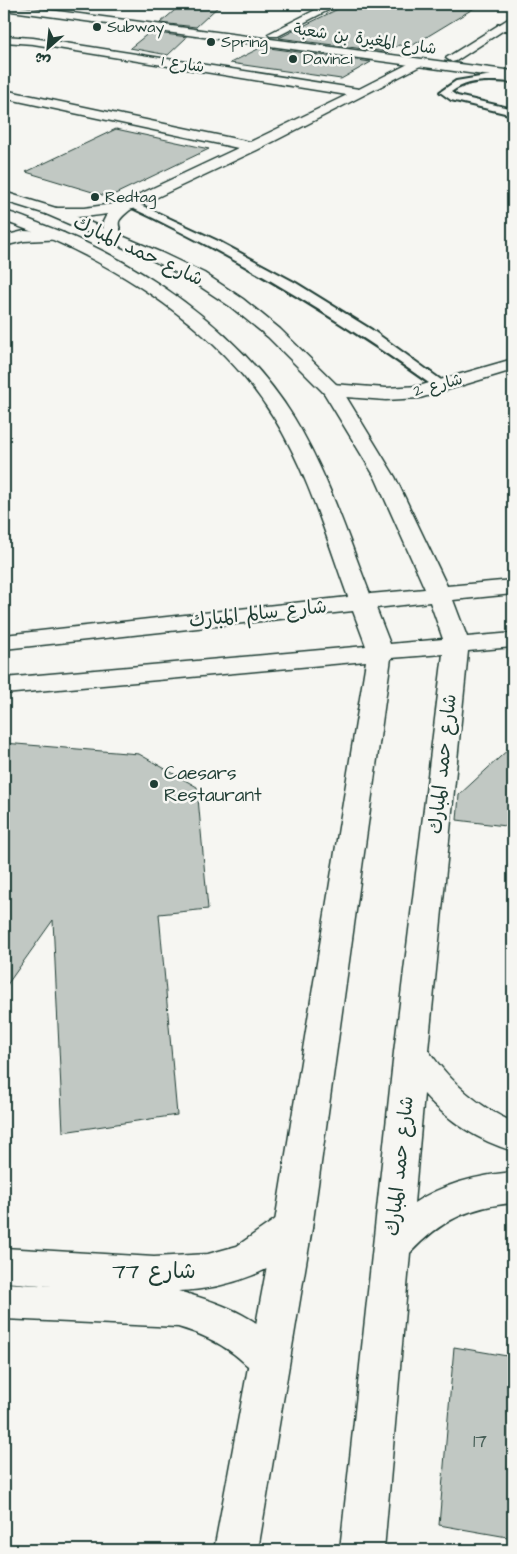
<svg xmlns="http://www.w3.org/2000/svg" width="517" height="1554" viewBox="0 0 517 1554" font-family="'Architects Daughter','Playpen Sans Arabic',sans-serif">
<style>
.building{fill:#c1c8c3;stroke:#1f3d34}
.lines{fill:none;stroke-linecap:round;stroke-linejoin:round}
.lane-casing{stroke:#1f3d34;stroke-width:4}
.street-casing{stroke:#1f3d34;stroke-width:3}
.secondary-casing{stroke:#1f3d34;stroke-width:3}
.lane{fill:#f6f6f2;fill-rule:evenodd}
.street{fill:#f6f6f2;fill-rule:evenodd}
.secondary{fill:#f6f6f2;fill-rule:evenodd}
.poi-dot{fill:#1f3d34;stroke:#f6f6f2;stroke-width:2}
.labels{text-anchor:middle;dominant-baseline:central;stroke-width:5;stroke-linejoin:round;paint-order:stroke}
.far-poi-label{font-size:16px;fill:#1f3d34;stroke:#f6f6f2;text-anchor:start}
.far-street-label{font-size:16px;fill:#1f3d34;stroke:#f6f6f2}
.street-label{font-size:19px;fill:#1f3d34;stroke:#f6f6f2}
.poi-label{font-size:19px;fill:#1f3d34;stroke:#f6f6f2;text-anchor:start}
.near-number-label{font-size:19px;fill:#486058}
.near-street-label{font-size:22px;fill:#1f3d34;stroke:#f6f6f2}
</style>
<rect width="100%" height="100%" fill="#f6f6f2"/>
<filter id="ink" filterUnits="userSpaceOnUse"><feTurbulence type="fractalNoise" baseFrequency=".02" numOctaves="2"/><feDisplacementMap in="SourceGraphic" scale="10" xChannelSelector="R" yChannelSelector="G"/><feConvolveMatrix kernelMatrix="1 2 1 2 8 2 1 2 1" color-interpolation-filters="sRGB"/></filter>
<g filter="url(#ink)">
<g class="building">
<polygon points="182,4 221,4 196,27 160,23"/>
<polygon points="348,4 481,4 410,47 399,45 387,52 279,38"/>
<polygon points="150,32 187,37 168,55 130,48"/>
<polygon points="262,47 371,62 341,79 230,63"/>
<polygon points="116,129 209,149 109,197 26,172"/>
<polygon points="4,743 139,754 197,787 208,909 159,914 177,1115 63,1132 53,920 4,989"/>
<polygon points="513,745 513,827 457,820 459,795"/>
<polygon points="454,1347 513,1357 513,1538 439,1525"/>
</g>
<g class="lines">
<defs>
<g id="lane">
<polygon points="501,24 513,25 513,31 498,29 498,25"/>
<path d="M486 76H513V82C492 81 469 78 451 92L457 96 513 109V115L451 100 440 92 456 81Z"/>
<path d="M132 201 218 241 296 283 372 330 448 385 446 388H436C338 318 237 257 128 206L126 204Z"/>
</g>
<g id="street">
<polygon points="327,4 340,4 278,36 270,36 268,34"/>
<polygon points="513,16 513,24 456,61 452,62 446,58"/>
<path d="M4 36 33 38 359 89 416 60 420 59 426 63 257 150 130 210C117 221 116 221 123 237L121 240H109L102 224 107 214C87 217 66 219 46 214L43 211 46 208H84L121 203 238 148 4 98V90L250 142 347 95 33 44 4 42Z"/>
<polygon points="24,231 64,233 66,236 64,239 24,241 4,246 4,236"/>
<polygon points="513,359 513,370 420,398 386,400 332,396 325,394 322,390 325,386 332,384 386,388 419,386"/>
<path d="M293 1212 306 1216 312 1228C292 1270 221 1290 178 1291 218 1302 271 1319 289 1360L283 1373 269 1379C252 1372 248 1365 234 1354 217 1341 199 1333 178 1327L4 1319V1283L53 1286 4 1282V1248L154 1257 208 1254 237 1246 280 1216Z"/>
</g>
<g id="secondary">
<polygon points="4,4 513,71 513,79 4,10"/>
<path d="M4 192 56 208 162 253 204 273 243 299 280 329 342 390 395 477 447 586 513 580V594L453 600 467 637 513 633V647L468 651 428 1050C449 1080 478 1107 513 1122V1151C479 1141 448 1121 424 1094L414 1203C443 1184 479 1175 513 1172V1203C469 1207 441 1220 410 1253L384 1550H340L394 1052 443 654 391 658 312 1228 258 1550H214L274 1228 366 661 4 694V678L366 646 353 611 4 649V635L348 597C326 537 308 473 274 418 225 338 138 278 53 240 37 233 20 227 4 221V211C17 214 30 220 43 225 138 260 240 330 294 418 327 472 347 535 370 594L425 589 375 477 324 393 268 337 231 307 192 281 150 259 46 214 4 201ZM430 602 443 639 390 644 376 608Z"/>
</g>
</defs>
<use href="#lane" class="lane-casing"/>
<use href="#street" class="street-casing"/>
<use href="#secondary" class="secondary-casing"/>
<use href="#lane" class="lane"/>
<use href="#street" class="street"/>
<use href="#secondary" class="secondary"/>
</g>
</g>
<g class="poi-dot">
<circle cx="97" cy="27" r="5"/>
<circle cx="211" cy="42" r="5"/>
<circle cx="293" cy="59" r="5"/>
<circle cx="95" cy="197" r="5"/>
<circle cx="154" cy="784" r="5"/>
</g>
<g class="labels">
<g class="far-poi-label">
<text x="107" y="27">Subway</text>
<text x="221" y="42">Spring</text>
<text x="303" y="59">Davinci</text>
<text x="105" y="197">Redtag</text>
</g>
<g class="far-street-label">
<text transform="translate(365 39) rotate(8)">شارع المغيرة بن شعبة</text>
<text transform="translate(183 64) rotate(9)">شارع 1</text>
<text transform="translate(438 385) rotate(-15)">شارع 2</text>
</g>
<g class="street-label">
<text transform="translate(138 251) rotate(25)">شارع حمد المبارك</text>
<text transform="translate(258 614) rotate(-6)">شارع سالم المبارك</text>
<text transform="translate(443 764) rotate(-84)">شارع حمد المبارك</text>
<text transform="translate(400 1166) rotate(-84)">شارع حمد المبارك</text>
</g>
<g class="poi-label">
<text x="164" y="773">Caesars<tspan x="164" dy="22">Restaurant</tspan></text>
</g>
<g class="near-number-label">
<text x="480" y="1441">17</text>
</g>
<g class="near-street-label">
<text x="154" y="1271">شارع 77</text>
</g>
</g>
<rect width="517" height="1554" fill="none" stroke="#f6f6f2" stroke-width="20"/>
<rect x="10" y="10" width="497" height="1534" fill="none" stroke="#1f3d34" stroke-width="2" filter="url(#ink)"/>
<g transform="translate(48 48) rotate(207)" stroke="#f6f6f2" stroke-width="4" paint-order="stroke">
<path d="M0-4L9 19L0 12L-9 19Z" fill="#1f3d34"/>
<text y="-8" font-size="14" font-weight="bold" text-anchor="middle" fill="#1f3d34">ش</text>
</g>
</svg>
